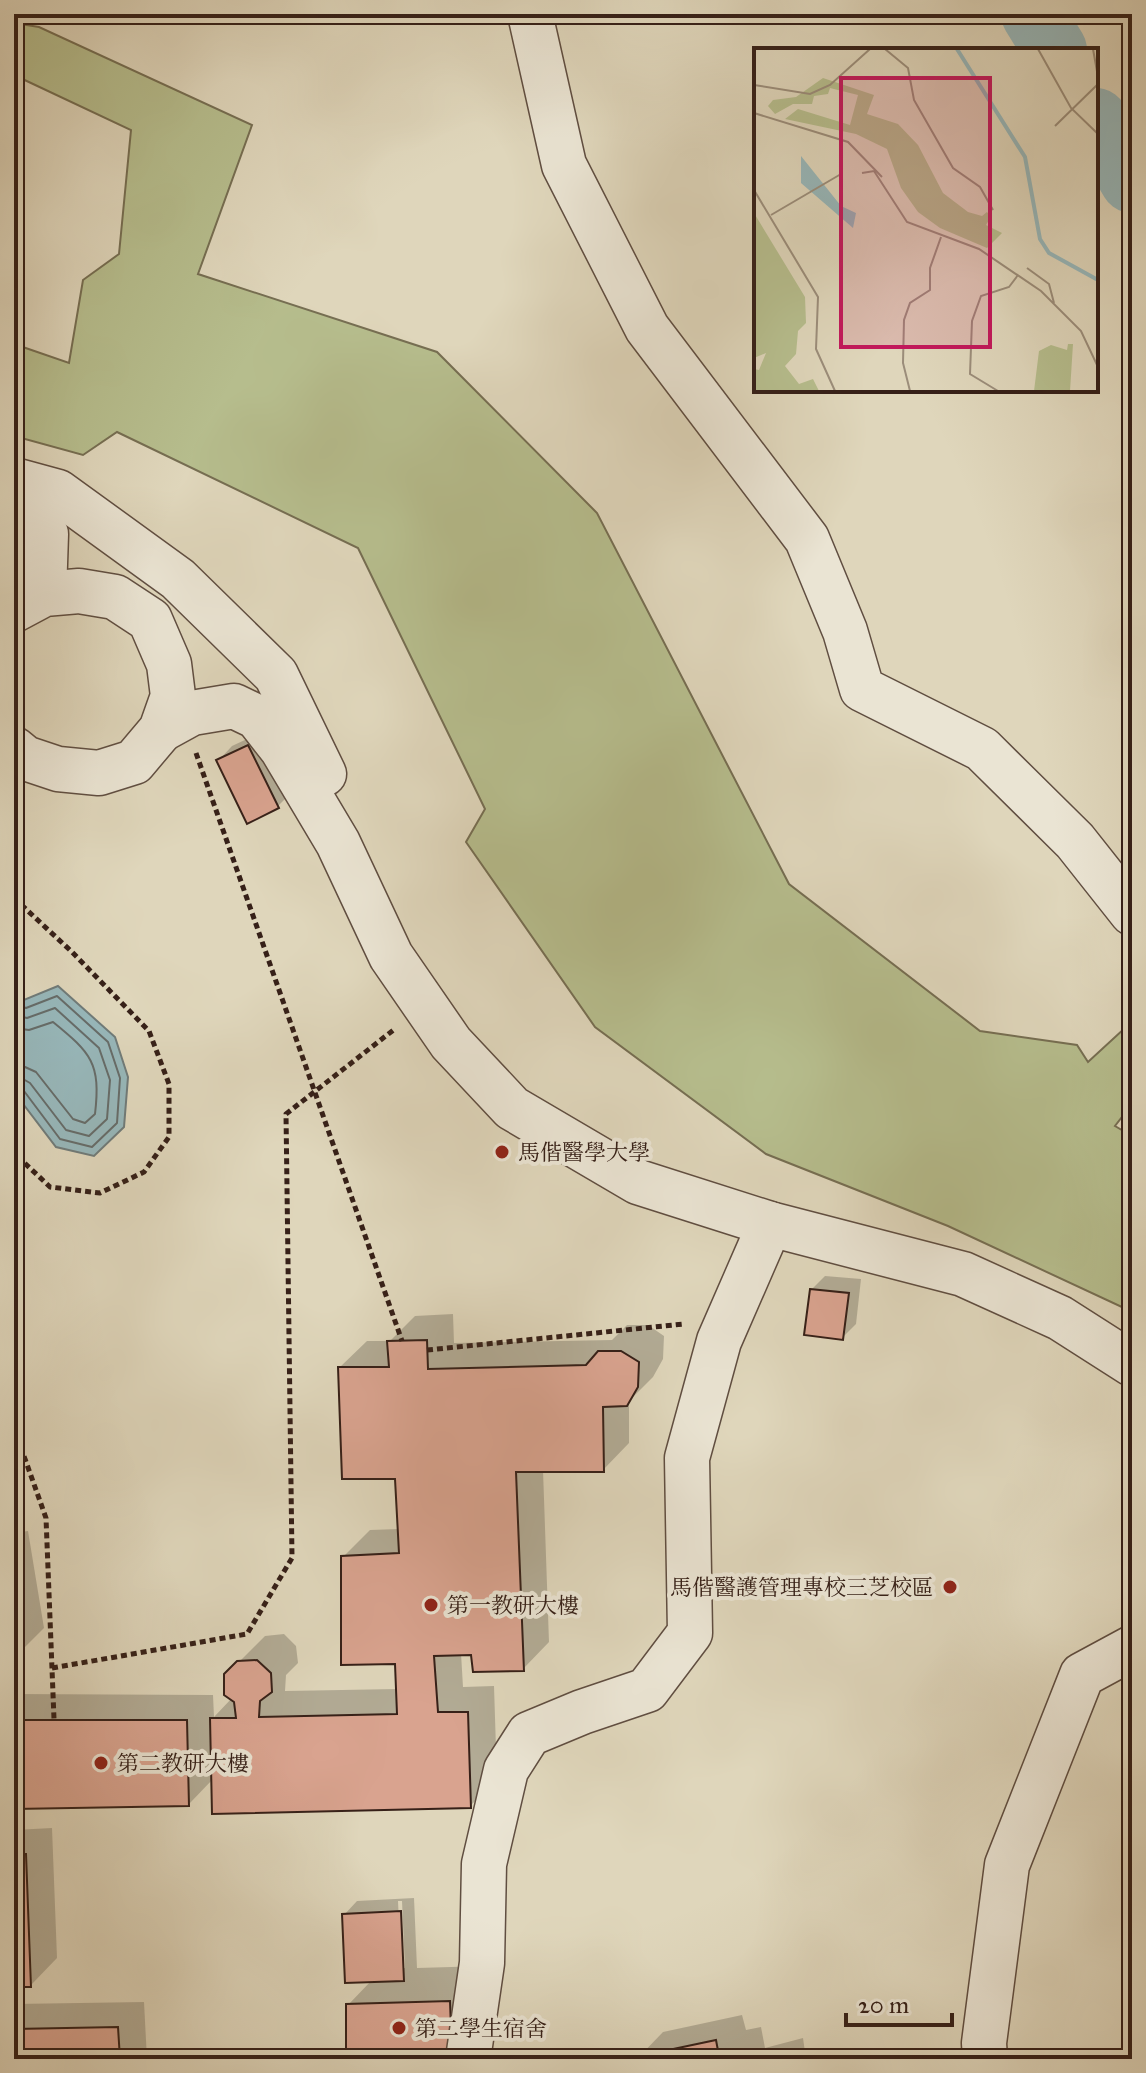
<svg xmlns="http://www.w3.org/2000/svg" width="1146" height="2073" viewBox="0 0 1146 2073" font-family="'IM FELL Great Primer','Noto Serif TC',serif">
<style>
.green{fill:#b6bd8d;stroke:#766e52;stroke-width:2}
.water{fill:#97b7ba;stroke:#707b79;stroke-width:2}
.shadow{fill:#0003;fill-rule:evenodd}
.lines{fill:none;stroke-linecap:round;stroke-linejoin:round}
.shore{stroke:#666c69;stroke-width:2}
.river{stroke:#97b7ba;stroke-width:64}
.building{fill:#d9a38f;stroke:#362018;stroke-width:2}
.minor-casing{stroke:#604e41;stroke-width:47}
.path{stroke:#362018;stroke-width:5;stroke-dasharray:6 4;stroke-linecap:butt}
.minor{stroke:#eae4d3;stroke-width:44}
.poi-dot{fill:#8f2418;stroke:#eae4d3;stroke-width:3}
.labels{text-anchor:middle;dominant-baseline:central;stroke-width:8;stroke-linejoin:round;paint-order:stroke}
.poi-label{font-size:22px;fill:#362018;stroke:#eae4d3;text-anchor:start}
.inset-river{fill:none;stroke:#97b7ba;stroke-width:4}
.inset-road{fill:none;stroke:#9b8d7a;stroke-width:2}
.view{fill:#c2185b;fill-opacity:0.15;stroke:#c2185b;stroke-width:4}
.inset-edge{fill:none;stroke:#362018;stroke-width:4}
</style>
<rect width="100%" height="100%" fill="#dfd6bb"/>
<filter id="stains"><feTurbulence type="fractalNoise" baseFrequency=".0025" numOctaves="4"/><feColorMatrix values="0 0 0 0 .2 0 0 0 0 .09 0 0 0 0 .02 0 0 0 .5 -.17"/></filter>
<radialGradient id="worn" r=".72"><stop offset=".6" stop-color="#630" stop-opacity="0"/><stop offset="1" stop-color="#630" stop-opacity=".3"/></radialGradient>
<polygon class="green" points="14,23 39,27 252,125 198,274 437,352 597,513 789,884 980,1031 1077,1045 1088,1062 1126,1027 1132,1036 1132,1104 1115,1126 1132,1136 1132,1300 1124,1308 948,1226 766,1154 595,1027 466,842 485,809 358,548 117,432 83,455 14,436 14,344 69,363 83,280 119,254 131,130 14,75"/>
<polygon class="water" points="58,986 115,1037 128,1077 124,1127 94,1156 56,1147 14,1092 14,994 24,1000"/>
<g class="shadow">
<polygon points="262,732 291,793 277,807 219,760 232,746"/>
<polygon points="825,1276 861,1279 856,1324 843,1337 812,1289"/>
<polygon points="453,1314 454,1343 612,1340 627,1325 648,1325 664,1336 663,1359 653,1377 629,1401 629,1443 603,1470 543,1470 549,1642 523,1669 472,1653 461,1653 463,1687 494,1686 497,1780 470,1806 213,1779 189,1804 14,1807 14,1694 213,1695 214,1717 232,1698 226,1675 265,1636 284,1634 296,1646 298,1663 286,1675 285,1691 398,1689 397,1661 343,1557 370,1530 399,1529 397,1477 340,1367 367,1341 390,1341 415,1316"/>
<polygon points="28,1531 44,1628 18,1654 14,1655 14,1533"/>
<polygon points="52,1828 57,1958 31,1985 14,1985 14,1830"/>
<path d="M414 1898 417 1968 485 1966 448 2059H363L372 2051 348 2005 372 1980 344 1915 357 1901ZM398 1901H402L405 1968H401Z"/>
<polygon points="144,2002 147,2059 14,2059 14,2004"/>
<polygon points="742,2015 746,2030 761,2027 765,2048 803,2038 806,2059 637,2059 663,2032"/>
</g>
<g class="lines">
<g class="shore">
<polyline points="14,1004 26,1008 57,996 108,1042 120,1078 117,1123 92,1147 60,1139 24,1091 14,1088"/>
<polyline points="14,1015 27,1018 55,1008 99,1048 110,1080 107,1119 89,1136 66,1130 30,1083 23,1079 14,1078"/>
<path d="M14 1028 29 1030 53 1022C91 1053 101 1063 95 1114L85 1123 73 1119 36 1072 25 1067 14 1066"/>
</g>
<g class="river">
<polyline points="1033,14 1055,50"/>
<polyline points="1096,120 1132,181"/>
</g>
</g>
<g class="building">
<polygon points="248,745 279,808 247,824 216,760"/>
<polygon points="810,1289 849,1293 843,1340 804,1335"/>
<polygon points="427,1340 428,1369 586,1365 598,1351 621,1351 639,1362 638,1387 627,1406 603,1407 604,1472 516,1472 524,1671 473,1672 471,1655 434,1656 438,1712 468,1712 471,1808 212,1814 210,1718 236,1718 234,1702 224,1695 224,1674 237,1661 257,1660 271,1673 272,1692 260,1701 259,1717 397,1714 395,1664 341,1665 341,1556 399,1553 395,1479 342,1479 338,1367 389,1367 387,1341"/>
<polygon points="14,1720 187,1720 189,1806 14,1809"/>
<polygon points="14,1854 26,1854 31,1987 14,1987"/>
<polygon points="401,1911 404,1981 345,1983 342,1914"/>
<polygon points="450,2001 452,2056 413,2055 413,2059 382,2059 382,2053 346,2053 346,2004"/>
<polygon points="118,2027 120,2059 14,2059 14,2029"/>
<polygon points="716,2040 719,2056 735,2052 736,2059 635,2059 635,2057"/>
</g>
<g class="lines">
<defs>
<g id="minor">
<polyline points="530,14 564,165 647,328 807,539 845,631 862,689 982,749 1075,841 1132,913"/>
<polyline points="14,480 58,492 178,579 276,675 324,774"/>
<polyline points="14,505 25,510 46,534 44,594"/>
<polyline points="14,610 44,594 79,591 115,597 150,620 169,664 173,696 161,730 134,762 99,773 58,769 25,758 14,749"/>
<polyline points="161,730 192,713 234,706 257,717 282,749 338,843 391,956 451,1043 512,1108 638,1182 770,1224 963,1274 1060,1318 1132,1364"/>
<polyline points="468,2059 482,1963 484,1864 506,1770 529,1734 582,1712 647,1690 690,1633 687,1458 719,1341 770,1224"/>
<polyline points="985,2059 984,2043 1007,1865 1082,1675 1132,1648"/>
</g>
</defs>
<use href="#minor" class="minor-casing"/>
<g class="path">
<polyline points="196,753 402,1341"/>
<polyline points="14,898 72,952 149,1031 169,1084 169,1137 144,1172 100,1193 50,1187 14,1153"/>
<polyline points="427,1350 684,1324"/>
<polyline points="14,1428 46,1518 54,1719"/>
<polyline points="52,1668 247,1634 292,1558 286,1114 396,1028"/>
</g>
<use href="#minor" class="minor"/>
</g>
<g class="poi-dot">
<circle cx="502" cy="1152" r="8"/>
<circle cx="950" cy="1587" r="8"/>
<circle cx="431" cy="1605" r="8"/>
<circle cx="101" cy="1763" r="8"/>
<circle cx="399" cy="2028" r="8"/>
</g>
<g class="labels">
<g class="poi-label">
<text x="518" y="1152">馬偕醫學大學</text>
<text x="934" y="1587" text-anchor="end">馬偕醫護管理專校三芝校區</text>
<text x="447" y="1605">第一教研大樓</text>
<text x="117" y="1763">第二教研大樓</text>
<text x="415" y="2028">第二學生宿舍</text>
</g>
</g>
<g transform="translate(754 48)">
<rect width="344" height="344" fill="#dfd6bb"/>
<path d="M69 30 120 47 113 66 144 76 164 97 189 145 214 164 228 168 233 164 237 169 232 177 248 185 233 200 186 180 164 164 147 140 133 101 102 86 31 71 44 61 96 77 104 47 76 40 74 46 60 48 58 56H39L21 66 14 58 19 52 42 49ZM0 165 51 249 52 275 44 283 42 306 31 318 45 336 59 331 65 343H0V321L5 322 12 305 0 310ZM314 296H319L316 343H280L285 303 297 297 313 302Z" fill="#b6bd8d"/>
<path d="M47 108 87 158 102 165 99 180 47 135Z" fill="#97b7ba"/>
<path class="inset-river" d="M203 1 271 109 286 191 295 205 344 232"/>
<path class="inset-road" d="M131 1 154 20 160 52 199 120 226 139 239 162M284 1 317 60 344 86M339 1 344 29M0 37 56 46 76 37 116 1M0 65 94 94 128 129M301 78 344 36M108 125 120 123 153 174 225 201 287 243 327 283 344 319M0 142 64 249 62 301 81 343M17 167 87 126M273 220 295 236 300 255M156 343 149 315 150 272 156 255 176 242V220L187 189M244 343 216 326 218 273 227 248 255 239 264 227"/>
<path class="view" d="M87 30H236V299H87Z"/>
<rect width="344" height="344" class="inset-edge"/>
</g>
<rect width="1146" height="2073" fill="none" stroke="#dfd6bb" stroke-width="48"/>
<rect x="16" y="16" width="1114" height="2041" fill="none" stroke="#362018" stroke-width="4"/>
<rect x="24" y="24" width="1098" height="2025" fill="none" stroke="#362018" stroke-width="2"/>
<path d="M846 2013v12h106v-12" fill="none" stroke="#362018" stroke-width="4"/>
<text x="858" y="2013" font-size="24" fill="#362018" stroke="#eae4d3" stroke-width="6" paint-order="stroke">20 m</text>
<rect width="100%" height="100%" filter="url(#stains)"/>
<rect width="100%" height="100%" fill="url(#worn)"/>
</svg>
